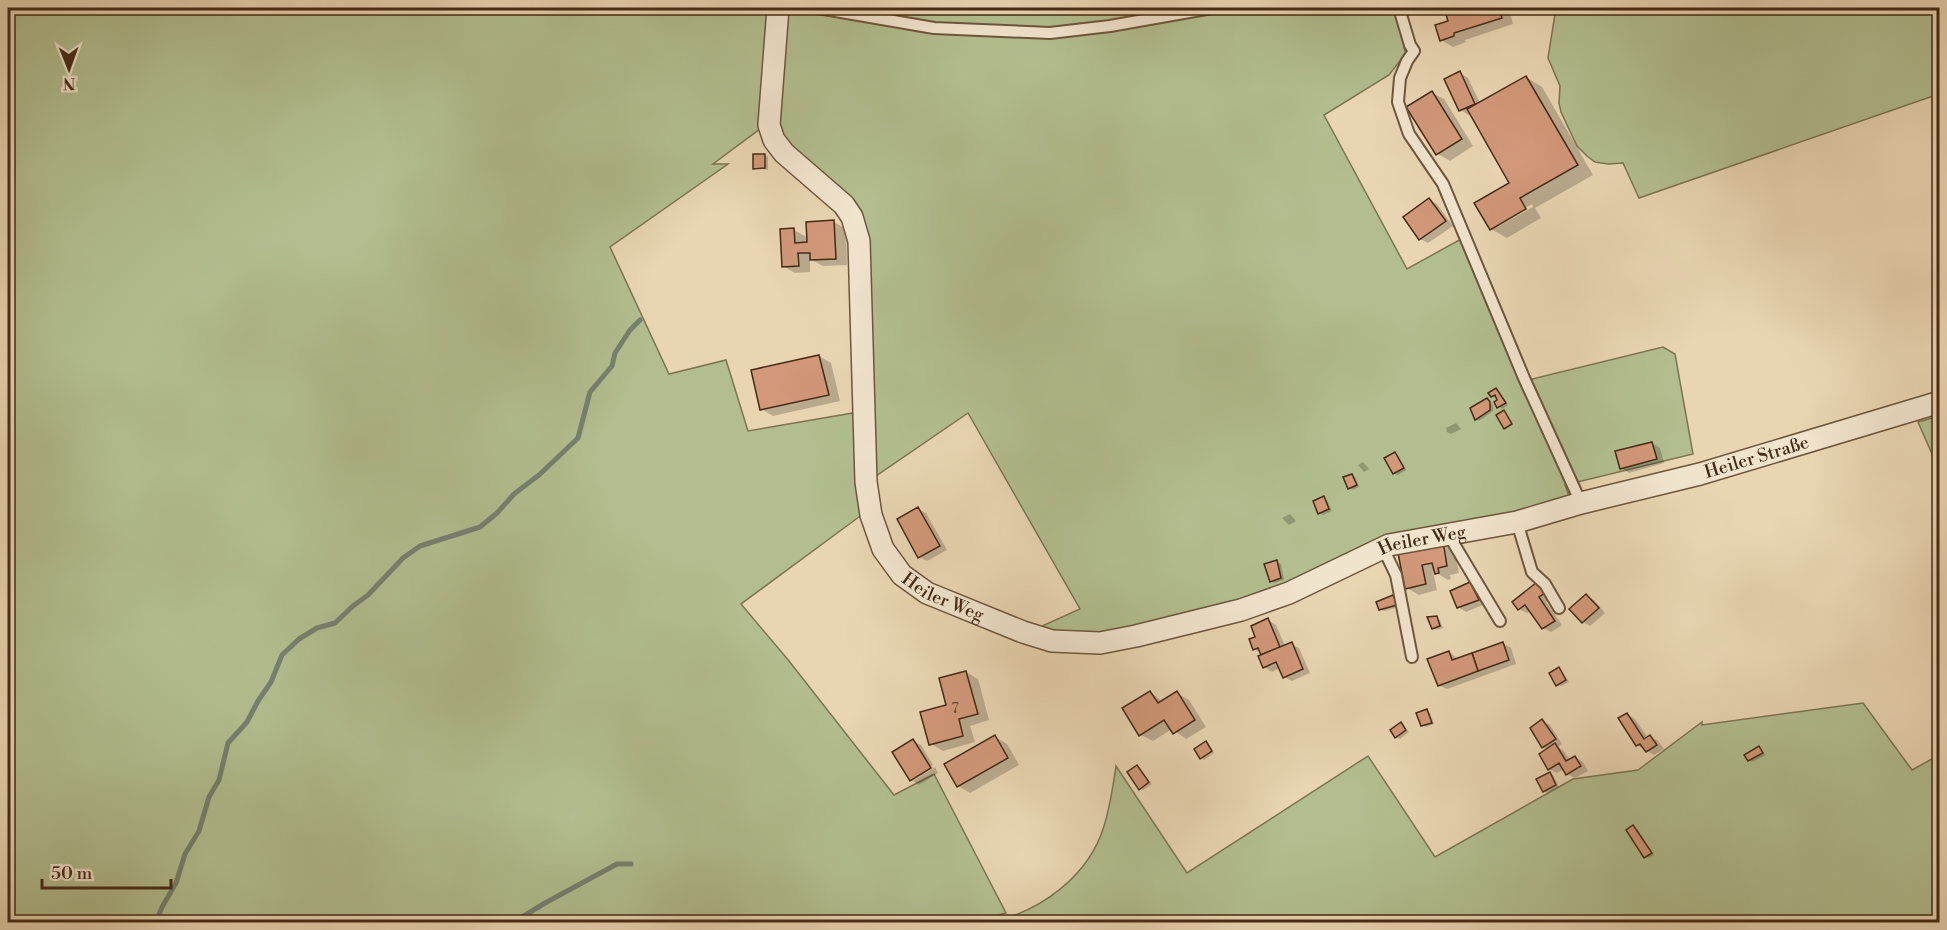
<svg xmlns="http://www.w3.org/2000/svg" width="1947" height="930" viewBox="0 0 1947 930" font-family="'Libre Bodoni',serif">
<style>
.green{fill:#b2be8f;stroke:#7c7452;stroke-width:1.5}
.shadow{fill:#0003;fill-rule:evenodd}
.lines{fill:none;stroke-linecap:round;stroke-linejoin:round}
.stream{stroke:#768070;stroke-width:5}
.building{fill:#d19879;stroke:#452b15;stroke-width:1.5}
.service-casing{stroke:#6e563c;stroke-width:14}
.minor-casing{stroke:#6e563c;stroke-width:24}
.service{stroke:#f1e4cd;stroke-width:10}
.minor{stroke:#f1e4cd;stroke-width:21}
.labels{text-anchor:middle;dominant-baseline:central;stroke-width:6;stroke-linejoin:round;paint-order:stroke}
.number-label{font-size:15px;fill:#68462e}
.street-label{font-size:18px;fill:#452b15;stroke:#f1e4cd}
</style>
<rect width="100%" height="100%" fill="#e9d5b2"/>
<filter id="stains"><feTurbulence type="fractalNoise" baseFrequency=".00333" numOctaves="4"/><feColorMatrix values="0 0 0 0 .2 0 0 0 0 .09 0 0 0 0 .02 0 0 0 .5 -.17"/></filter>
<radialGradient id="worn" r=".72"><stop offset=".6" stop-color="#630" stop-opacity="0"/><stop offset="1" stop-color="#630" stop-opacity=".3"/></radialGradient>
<g class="green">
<polygon points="8,8 780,8 768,123 713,164 728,164 610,247 669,374 726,360 748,431 859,412 863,514 741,604 789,661 894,795 934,774 1006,913 968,922 8,922"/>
<polygon points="784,8 801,8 934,33 1049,35 1168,19 1224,8 1396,8 1402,27 1404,48 1406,53 1389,75 1324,115 1407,269 1461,239 1524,381 1663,347 1675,354 1693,454 1565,485 1572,504 1453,527 1288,589 1101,638 1031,631 1080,609 968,413 870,480 863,241 778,139"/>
<polygon points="839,8 1191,8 1108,22 1049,29 934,25"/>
<polygon points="1556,8 1939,8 1939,94 1639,198 1623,163 1608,164 1595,162 1587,156 1577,146 1561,112 1559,103 1560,86 1548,58"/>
<polygon points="1939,416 1940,416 1939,470 1918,422"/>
<path d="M1863 703 1912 770 1939 755V922H992C1041 911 1089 876 1104 826 1110 807 1113 787 1116 766L1187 873 1368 756 1435 857 1573 779 1638 770 1702 722V725Z"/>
</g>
<g class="shadow">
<polygon points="1445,8 1509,8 1513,24 1465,40 1466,42 1453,47 1441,40 1450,22"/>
<path d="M1460 73 1468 78 1480 103 1526 77 1542 87 1593 175 1535 208 1541 218 1507 238 1491 229 1511 184 1471 113 1468 115 1461 110ZM1532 204 1533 207 1497 227V224Z"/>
<polygon points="1432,93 1444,99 1473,146 1450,161 1438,154 1408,108"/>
<polygon points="765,155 768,157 768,170 755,168"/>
<polygon points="1429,200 1437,204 1453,226 1428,243 1420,239"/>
<polygon points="834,222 846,229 847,265 823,266 810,259 810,272 795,273 783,266 794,230 808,238"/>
<polygon points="819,356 831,363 840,401 773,416 761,409"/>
<polygon points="1496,390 1508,405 1502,409 1495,402 1500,396 1495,398 1492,396"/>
<polygon points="1487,400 1493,405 1493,411 1479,421 1476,419"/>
<polygon points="1456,423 1461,429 1451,434 1447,432 1446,428"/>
<polygon points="1652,443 1660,448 1664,463 1629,473 1621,468"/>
<polygon points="1395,454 1398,455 1406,470 1398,475 1394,473 1386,459"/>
<polygon points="1363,462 1369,469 1364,472 1358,465"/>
<polygon points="1352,475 1355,477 1359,487 1353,490 1349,488"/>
<polygon points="1324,498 1327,500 1332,511 1323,515 1319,513"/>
<polygon points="918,509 926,513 947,550 927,561 919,557"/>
<polygon points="1290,514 1296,521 1289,525 1282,518"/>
<polygon points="1443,543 1455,550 1459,573 1450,575 1451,579 1448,580 1433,571 1437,590 1419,595 1407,588 1398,550"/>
<polygon points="1277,562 1281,564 1284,580 1274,583 1271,581"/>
<polygon points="1470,583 1478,588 1485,604 1466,612 1458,607"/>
<polygon points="1537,584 1552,598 1546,602 1562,625 1551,632 1543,628 1531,610 1527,613 1519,609"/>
<polygon points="1392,596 1396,598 1399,607 1384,611 1380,609"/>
<polygon points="1586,596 1594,600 1605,613 1590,626 1583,622"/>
<polygon points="1436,618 1440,620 1443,628 1437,630 1433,628"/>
<polygon points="1268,620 1276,625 1285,646 1291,644 1299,648 1310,673 1292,681 1284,677 1280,668 1272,672 1264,667 1262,653 1254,649 1257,637"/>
<polygon points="1503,643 1511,648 1516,664 1447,689 1439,685 1449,652 1456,657 1458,660"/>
<polygon points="1559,669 1562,671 1569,682 1561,686 1557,685"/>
<polygon points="966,672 978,679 989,720 970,726 975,742 943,751 931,744"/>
<polygon points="1150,692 1163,702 1177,693 1189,700 1206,727 1186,739 1172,729 1153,741 1141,735"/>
<polygon points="1427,711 1430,713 1434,724 1426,727 1422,725"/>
<polygon points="1627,714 1635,719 1648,738 1650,737 1658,741 1664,749 1654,755 1637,745"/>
<polygon points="1542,721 1550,725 1562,744 1558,747 1563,750 1570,760 1575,757 1583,762 1588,771 1575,778 1567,774 1564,769 1557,773 1549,769 1548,750 1543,747"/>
<polygon points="1401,724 1409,732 1400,739 1396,737"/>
<polygon points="995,737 1007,744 1019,765 970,793 958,786"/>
<polygon points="913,741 921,745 933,765 913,778 913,781 894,753"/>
<polygon points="1206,743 1214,753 1204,760 1201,758"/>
<polygon points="1759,748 1766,755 1752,762 1749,760"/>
<polygon points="935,767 938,773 919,785 913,781"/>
<polygon points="1137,767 1152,784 1143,790 1140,788"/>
<polygon points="1550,774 1553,775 1559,787 1547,793 1544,791"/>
<polygon points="1634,827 1637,829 1654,855 1649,858 1646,857"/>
</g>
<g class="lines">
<g class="stream">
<polyline points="156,922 162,907 176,883 185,854 199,831 209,797 219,780 228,743 247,722 258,701 271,682 282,655 299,639 317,628 335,623 353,606 368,595 403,558 420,546 480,527 497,513 514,494 539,475 578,438 590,392 612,366 615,353 630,330 640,320"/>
<polyline points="514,922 545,903 617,864 631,864"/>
</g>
</g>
<g class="building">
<polygon points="1444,8 1499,8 1502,18 1454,33 1454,36 1440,41 1435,25 1448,21"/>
<polygon points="1460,71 1475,104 1459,111 1444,79"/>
<polygon points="1526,76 1578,165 1520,198 1526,209 1490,230 1474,203 1509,183 1467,109"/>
<polygon points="1432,91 1462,139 1436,155 1406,107"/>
<polygon points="753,154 765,154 765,168 753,169"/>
<polygon points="1429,198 1446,221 1419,240 1403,217"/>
<polygon points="834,220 836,259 810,260 810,253 798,253 799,266 782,267 780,229 794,228 795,243 807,242 806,222"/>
<polygon points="819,355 829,395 760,410 751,370"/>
<polygon points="1496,388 1506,403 1497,408 1494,402 1497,400 1495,395 1491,397 1488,393"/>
<polygon points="1487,398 1490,402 1490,410 1475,420 1470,408"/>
<polygon points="1504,410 1512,424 1504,429 1496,415"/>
<polygon points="1652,442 1657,459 1620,469 1615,451"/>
<polygon points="1395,452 1404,468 1393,474 1384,458"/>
<polygon points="1352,474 1357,485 1348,489 1343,477"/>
<polygon points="1324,496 1329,509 1318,514 1313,501"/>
<polygon points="918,507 940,546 918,558 897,519"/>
<polygon points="1443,541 1447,566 1438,568 1439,573 1435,574 1432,563 1422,565 1426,584 1405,589 1397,548"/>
<polygon points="1277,560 1281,578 1270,582 1264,564"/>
<polygon points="1470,582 1479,600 1457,608 1450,591"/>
<polygon points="1537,582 1545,593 1539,597 1555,621 1542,629 1525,605 1518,610 1512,602"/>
<polygon points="1586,594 1599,608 1582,623 1569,609"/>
<polygon points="1393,595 1397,605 1379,610 1376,602"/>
<polygon points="1437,616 1440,626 1432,629 1427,617"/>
<polygon points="1268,618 1280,647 1261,655 1258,648 1253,650 1249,639 1255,637 1251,626"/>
<polygon points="1292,642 1303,669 1283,678 1276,662 1263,668 1258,656"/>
<polygon points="1503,642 1509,660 1478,671 1472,653"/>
<polygon points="1449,651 1452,660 1472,653 1478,671 1438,686 1427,659"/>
<polygon points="1559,667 1566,680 1556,686 1549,673"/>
<polygon points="966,671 978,714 959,719 963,736 929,745 920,712 946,705 939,678"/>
<polygon points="1150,691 1158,703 1177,691 1195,720 1173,734 1164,720 1139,736 1122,708"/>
<polygon points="1427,709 1432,723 1421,726 1416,713"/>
<polygon points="1627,713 1644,739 1650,735 1657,745 1646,752 1640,744 1636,746 1618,718"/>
<polygon points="1542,719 1556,739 1542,748 1530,728"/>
<polygon points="1401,722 1406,730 1395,738 1390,730"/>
<polygon points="995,735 1008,758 957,787 944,764"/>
<polygon points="913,739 931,768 910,781 892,752"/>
<polygon points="1206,741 1212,751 1200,759 1194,749"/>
<polygon points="1555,743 1566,761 1575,756 1581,766 1566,775 1559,763 1548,770 1539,754"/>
<polygon points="1759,746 1763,753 1748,761 1744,755"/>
<polygon points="1137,765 1149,782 1139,790 1127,772"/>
<polygon points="1550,772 1556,785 1543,792 1536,779"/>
<polygon points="1633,825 1652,853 1644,858 1626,830"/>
</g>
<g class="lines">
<defs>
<g id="service">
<polyline points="818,8 934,28 1050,33 1110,26 1212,8"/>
<polyline points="1399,8 1410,45 1414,51 1407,61 1400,78 1398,102 1409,134 1443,184 1524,378 1581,503"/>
<polyline points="1517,522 1532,572 1545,584 1559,608"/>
<polyline points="1448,534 1500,621"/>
<polyline points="1383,548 1396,575 1412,657"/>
</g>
<g id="minor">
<path id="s1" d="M778 8 769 125 774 140 784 153 844 205 852 217 859 241 866 482 871 515 883 549 902 575 927 593 1023 632 1052 641 1100 643 1136 636 1241 610 1289 593 1389 545 1517 522 1581 503 1700 474 1940 402"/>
</g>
</defs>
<use href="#service" class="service-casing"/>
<use href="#minor" class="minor-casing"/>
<use href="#service" class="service"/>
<use href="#minor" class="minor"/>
</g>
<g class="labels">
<g class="number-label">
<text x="955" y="708">7</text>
</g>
<g class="street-label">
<text stroke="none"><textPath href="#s1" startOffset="1509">Heiler Straße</textPath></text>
<text stroke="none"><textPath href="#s1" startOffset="1164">Heiler Weg</textPath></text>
<text stroke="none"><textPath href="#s1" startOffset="658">Heiler Weg</textPath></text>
</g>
</g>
<rect width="1947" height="930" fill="none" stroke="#e9d5b2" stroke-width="30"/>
<rect x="9" y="9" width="1929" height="912" fill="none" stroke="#452b15" stroke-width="3"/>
<rect x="15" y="15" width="1917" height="900" fill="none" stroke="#452b15" stroke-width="1.5"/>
<g transform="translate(69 69) rotate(179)" stroke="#f1e4cd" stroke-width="4.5" paint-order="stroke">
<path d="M0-4.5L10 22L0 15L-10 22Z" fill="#452b15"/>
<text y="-9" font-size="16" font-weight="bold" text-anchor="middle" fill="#452b15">N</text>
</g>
<path d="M42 879v9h129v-9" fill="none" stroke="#452b15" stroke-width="3"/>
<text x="51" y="879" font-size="18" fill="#452b15" stroke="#f1e4cd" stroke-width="4.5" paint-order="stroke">50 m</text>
<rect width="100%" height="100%" filter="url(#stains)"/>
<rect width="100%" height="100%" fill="url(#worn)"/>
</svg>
